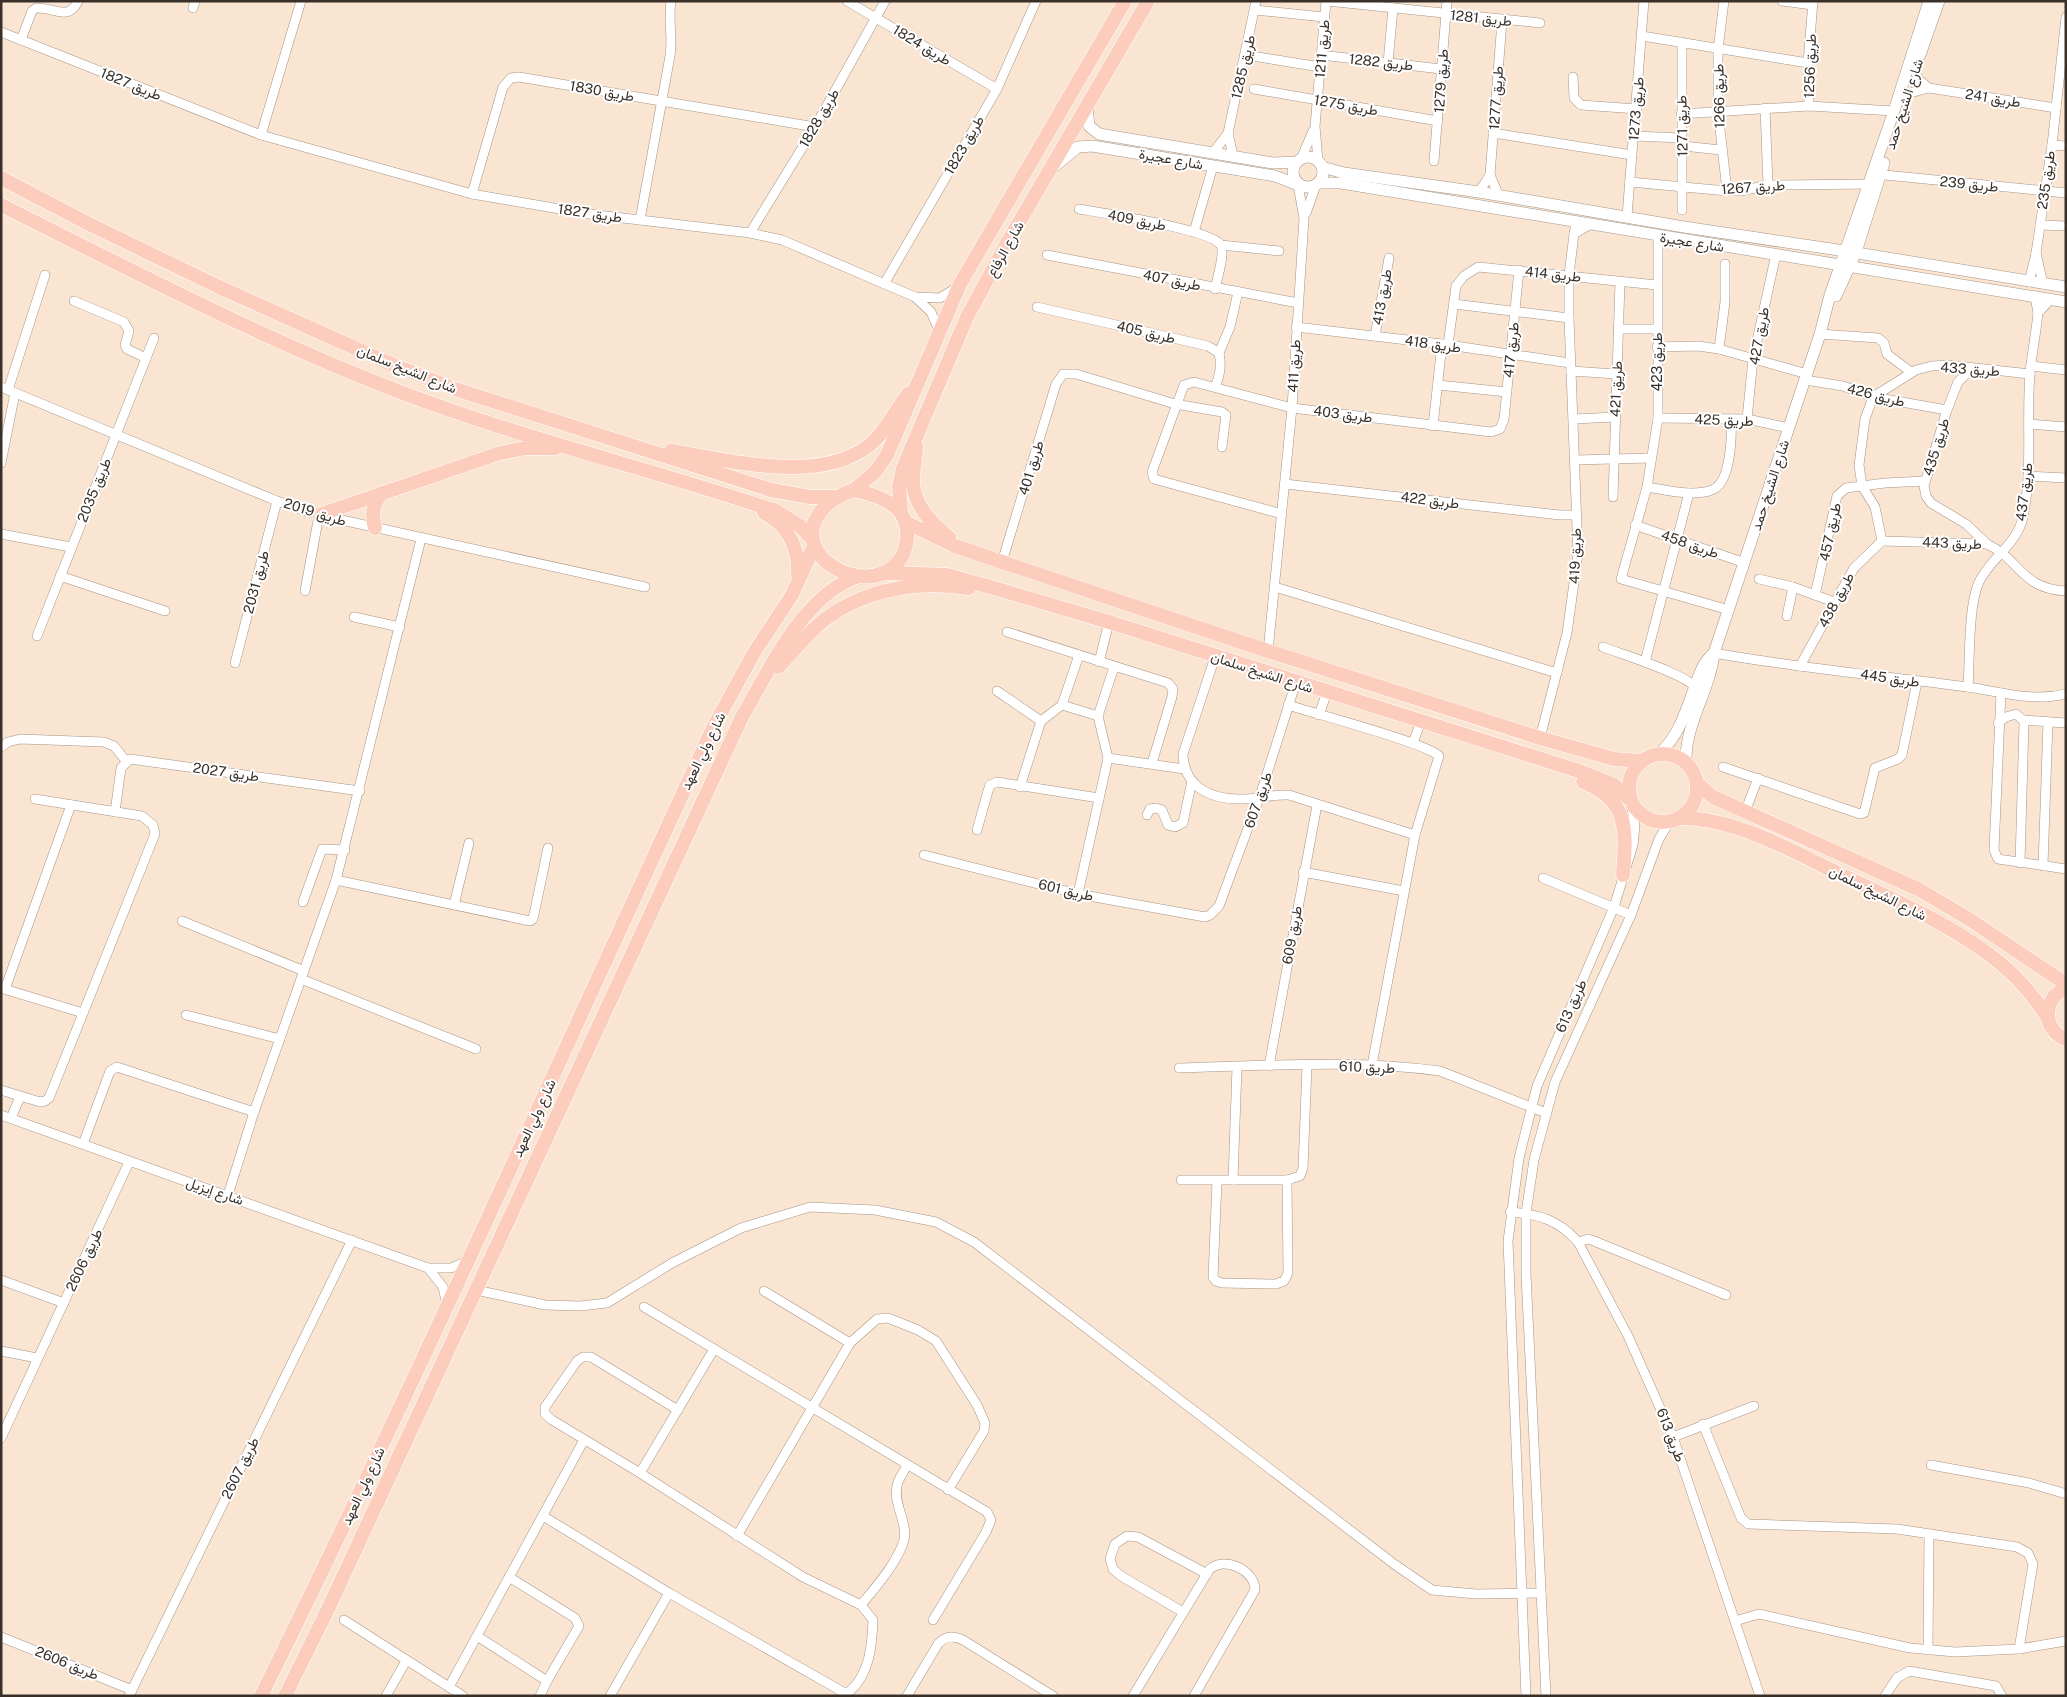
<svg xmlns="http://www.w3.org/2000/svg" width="2067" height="1697" viewBox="0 0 2067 1697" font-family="'Public Sans',Vazirmatn,sans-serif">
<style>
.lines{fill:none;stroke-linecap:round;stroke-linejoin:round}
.minor-casing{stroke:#a79484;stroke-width:10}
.tertiary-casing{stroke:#a79484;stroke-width:12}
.primary-casing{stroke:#fff;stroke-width:15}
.minor{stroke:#fff;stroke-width:9}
.tertiary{stroke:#fff;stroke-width:11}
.primary{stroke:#fcccbd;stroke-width:14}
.labels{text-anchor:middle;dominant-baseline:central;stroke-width:4;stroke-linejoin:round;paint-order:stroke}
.street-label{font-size:14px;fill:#383029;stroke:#fff}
</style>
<rect width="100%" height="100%" fill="#fae5d3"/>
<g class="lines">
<defs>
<g id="minor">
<polyline points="847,1 997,89"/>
<polyline points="1327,1 1540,23"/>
<polyline points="1724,1 1718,49 1718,111 1727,191"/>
<polyline points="1782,1 1813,5"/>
<polyline points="193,8 195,1"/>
<polyline points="1255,10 1324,17"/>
<polyline points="1,32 261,135 472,194 589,214 750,233 782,240 915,297"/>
<polyline points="1642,36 1808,63"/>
<path d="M21 40 32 11 36 8C55 7 68 22 78 1"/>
<polyline points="1682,42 1682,210"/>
<polyline points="1246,55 1320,67"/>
<polyline points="1321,55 1441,69"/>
<polyline points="1388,63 1393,8"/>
<polyline points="1573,77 1574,98 1581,105 1637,109"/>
<polyline points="1929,88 2056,108"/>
<polyline points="1254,89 1438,121"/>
<polyline points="1906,94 1929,88 1919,80 1914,69"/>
<polyline points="1809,106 1808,63 1813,1"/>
<polyline points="1765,108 1768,185"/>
<polyline points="1681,114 1809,106 1894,111"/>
<polyline points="1228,133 1233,156"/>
<polyline points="1493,133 1632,155"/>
<polyline points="261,135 301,1"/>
<polyline points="1634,136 1682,138"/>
<polyline points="2052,145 2066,146"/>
<polyline points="1683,146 1721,150"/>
<polyline points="1213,153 1228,133 1256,1"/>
<polyline points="1301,159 1313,131"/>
<polyline points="1318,161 1315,126 1326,1"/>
<polyline points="1434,161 1447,1"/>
<polyline points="1875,174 2066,193"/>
<polyline points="1490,175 1499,196"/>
<polyline points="1630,182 1727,191 1741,191 1768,185 1874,184"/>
<polyline points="1479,192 1490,175 1502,21"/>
<polyline points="472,194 503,87 511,78 519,77 815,127"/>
<path d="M1079 209C1102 213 1208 229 1220 244 1226 251 1217 279 1215 289"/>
<polyline points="1306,213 1316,185"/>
<polyline points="1627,216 1644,1"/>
<path d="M640 220 670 56C673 38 668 20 671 1"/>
<polyline points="1576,223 1574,234 1589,225"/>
<polyline points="2040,225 2066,226"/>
<polyline points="1194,232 1213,166"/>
<polyline points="750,233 815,127 885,1"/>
<polyline points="1658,237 1658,418 1647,487 1621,579 1729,610"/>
<polyline points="1221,245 1279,251"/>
<polyline points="2036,253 2052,145 2066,17"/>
<polyline points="1047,255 1298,303"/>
<polyline points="2029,282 2036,253 2043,284"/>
<polyline points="884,284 997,89 1036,1"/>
<polyline points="2035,297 2038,313 2051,299"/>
<polyline points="74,301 124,322 129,331 125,345 127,349 146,358"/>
<polyline points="1454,304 1569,318"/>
<path d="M1037 307 1208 346 1219 353C1222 365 1220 376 1215 387"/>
<polyline points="1296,327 1442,344 1570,363"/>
<polyline points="1618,329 1657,329"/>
<polyline points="939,330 931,312 915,297 940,298 956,288"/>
<polyline points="1820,334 1878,338 1884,343 1887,354 1911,372"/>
<polyline points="1375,336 1389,258"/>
<polyline points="1448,345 1456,286 1464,276 1478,267 1657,285"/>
<polyline points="1657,347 1698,346 1719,349 1807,374"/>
<polyline points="1719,349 1725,302 1725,264"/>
<polyline points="1219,353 1230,327 1238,292"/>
<polyline points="2031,366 2066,370"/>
<polyline points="1972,368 1958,382 1947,410 1924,486 1926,496 1931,503 1966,524 1987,544"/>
<polyline points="1571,371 1616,374"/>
<polyline points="1805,380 1843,386 1873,397 1947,410"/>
<polyline points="1438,385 1507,392"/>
<polyline points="1,387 277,501 319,515 645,587"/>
<polyline points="8,390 45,275"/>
<polyline points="1658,418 1747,419 1789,428"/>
<polyline points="1574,419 1615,417"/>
<polyline points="1747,419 1753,359 1776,254"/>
<polyline points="2029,424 2066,427"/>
<polyline points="1433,426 1442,344"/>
<polyline points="1575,460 1651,458"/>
<polyline points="1,463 15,393"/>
<polyline points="2028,476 2066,478"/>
<polyline points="1285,484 1560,515 1576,515"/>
<path d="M1647 487C1666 490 1693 497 1712 490 1731 483 1732 436 1731 419"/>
<polyline points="1613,497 1620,282"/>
<polyline points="1282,514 1154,479 1152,472 1184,385 1194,382 1292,408 1491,432 1500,429 1504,419 1519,270"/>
<polyline points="1635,525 1745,563"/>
<polyline points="1,534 71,547"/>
<path d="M1882 541 1987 544C2021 560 2021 589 2066 591"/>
<polyline points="1002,562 1056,384 1063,374 1076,374 1175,404 1222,412 1226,415 1222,447"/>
<polyline points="60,576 165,611"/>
<polyline points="1759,579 1793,587 1834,602"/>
<polyline points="1275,587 1557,673"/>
<polyline points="305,591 319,515"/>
<polyline points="1815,595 1837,496 1846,488 1885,483 1925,481"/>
<polyline points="1787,616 1793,587"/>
<polyline points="354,617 400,627"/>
<polyline points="1007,632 1168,683 1173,689 1172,697 1152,763"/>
<polyline points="37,636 154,338"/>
<path d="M1603 647C1620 654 1691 675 1697 690"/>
<polyline points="1268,651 1292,408 1304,218 1298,185"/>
<path d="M1714 653C1798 668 1883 676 1968 687 2001 692 2032 702 2066 694"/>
<path d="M1215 657 1183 754C1184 788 1212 800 1243 799 1259 799 1273 794 1289 795L1415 835"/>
<polyline points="1099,662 1109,622"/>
<polyline points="1645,662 1689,493"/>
<polyline points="235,663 277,501"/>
<polyline points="1800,666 1854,568 1882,541 1875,507 1862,486 1859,465 1865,419 1873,397 1916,370 1932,366 1948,365 2030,374"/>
<path d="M1968 687C1970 660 1968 606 1979 582 1991 557 2017 545 2023 517 2033 470 2026 421 2030 373 2032 353 2036 333 2038 313"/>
<polyline points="997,691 1041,721"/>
<polyline points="2001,693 1994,850 1998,859 2066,869"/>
<polyline points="1062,705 1079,655"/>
<path d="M1288 705C1312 713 1427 743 1439 756L1415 835 1372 1065"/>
<polyline points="1319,715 1327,692"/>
<polyline points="2023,720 2066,723"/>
<polyline points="1998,723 2006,717 2016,714 2023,720 2024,723 2020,863"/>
<polyline points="1540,738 1567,633 1578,554 1569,318 1569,275 1574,234"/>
<polyline points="1413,743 1421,721"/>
<polyline points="1,747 8,742 20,739 104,742 114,746 126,761"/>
<polyline points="1108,758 1184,769"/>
<polyline points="1723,767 1860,814 1864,813 1875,768 1898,759 1902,755 1917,682"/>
<polyline points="1020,787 1041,721 1062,705 1098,716"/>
<polyline points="115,812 121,768 130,759 360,791"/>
<polyline points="1745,812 1758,778"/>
<polyline points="1147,815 1150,809 1156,808 1162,810 1168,825 1175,827 1183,823 1192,781"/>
<polyline points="977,830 988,791 990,785 997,782 1099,798"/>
<polyline points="924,855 1078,894 1205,917 1210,915 1219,906 1260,796 1296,682"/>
<polyline points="2043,866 2048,722"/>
<polyline points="1303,872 1404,891"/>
<polyline points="1543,878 1631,915"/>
<polyline points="336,880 530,921 533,919 548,848"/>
<polyline points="1078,894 1108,758 1098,716 1114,667"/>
<polyline points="303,902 322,849 345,850"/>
<polyline points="454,905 469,843"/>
<polyline points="182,921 304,971"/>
<polyline points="301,979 476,1049"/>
<polyline points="1,988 83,1013"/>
<polyline points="5,989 71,805"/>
<polyline points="186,1015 280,1039"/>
<polyline points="1269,1066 1317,805"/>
<path d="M1179 1068C1265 1066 1354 1059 1440 1071L1546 1113"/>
<polyline points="1,1090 40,1102 45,1101 49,1098 155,834 153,825 142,816 35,799"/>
<polyline points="1,1115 428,1268 451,1268 467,1261"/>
<polyline points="11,1118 20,1097"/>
<polyline points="83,1144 110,1071 117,1067 254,1112"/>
<polyline points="1181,1180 1287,1180 1300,1176 1303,1168 1307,1066"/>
<polyline points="1233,1180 1237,1067"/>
<polyline points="1217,1181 1213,1277 1216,1281 1222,1283 1276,1284 1284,1281 1288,1273 1287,1180"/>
<polyline points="228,1195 254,1112 336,880 421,539"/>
<path d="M1510 1212C1538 1214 1559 1220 1578 1242L1628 1336 1673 1437 1760 1696"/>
<polyline points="1578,1242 1588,1239 1594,1241 1726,1295"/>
<polyline points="428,1268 443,1287 447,1305"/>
<polyline points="1,1280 64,1303"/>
<polyline points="476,1290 545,1305 580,1306 607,1303 672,1263 741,1228 810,1207 875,1210 936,1222 974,1242 1394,1564 1432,1590 1476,1594 1541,1593"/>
<polyline points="764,1291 850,1343 877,1319 888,1318 918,1330 936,1341 977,1405 985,1423 984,1431 948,1490"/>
<polyline points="644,1307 987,1512 991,1520 986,1532 933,1620"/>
<polyline points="1,1351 37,1358"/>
<polyline points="1703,1424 1741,1518 1748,1524 1897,1529 2017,1547 2028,1553 2033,1564 2019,1649"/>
<polyline points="1673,1437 1754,1406"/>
<polyline points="1,1438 129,1162"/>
<polyline points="1931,1465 2029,1483 2066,1494"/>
<polyline points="640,1473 714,1349"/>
<path d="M543 1516 669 1593 843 1692H849C870 1674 872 1645 873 1620L861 1605 803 1577 640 1473 552 1420 545 1414V1407L577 1361 583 1357H591L678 1410"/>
<polyline points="737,1536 850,1343"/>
<path d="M861 1605C875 1588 898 1562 904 1540 908 1523 893 1504 897 1486 898 1479 904 1472 907 1465"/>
<polyline points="1183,1612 1121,1576 1113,1569 1110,1559 1115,1544 1127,1536 1138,1537 1207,1574"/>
<polyline points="344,1620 463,1696"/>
<polyline points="1735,1621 1759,1614 1910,1648 1955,1652 2019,1649 2066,1641"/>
<polyline points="477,1636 547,1681 579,1626 575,1618 509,1577"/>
<polyline points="1,1637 132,1690"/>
<polyline points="1928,1650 1929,1534"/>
<polyline points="449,1687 584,1440"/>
<polyline points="129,1696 352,1240"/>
<polyline points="386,1696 406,1661"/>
<polyline points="540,1696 547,1681"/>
<polyline points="610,1696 669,1593"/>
<path d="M907 1696 938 1644C945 1636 953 1635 963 1640L1053 1696"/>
<path d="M1133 1696 1209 1570C1224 1555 1255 1570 1255 1590L1194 1696"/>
<polyline points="1526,1696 1508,1241 1519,1158 1537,1086 1614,907 1633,845 1635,826 1631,803"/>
<polyline points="1546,1696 1526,1274 1526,1213 1534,1160 1555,1082 1631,915 1659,839 1670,821"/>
<polyline points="1885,1696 1897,1678 1909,1671 1996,1686 2002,1696"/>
</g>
<g id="tertiary">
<polyline points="1920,55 1939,1"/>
<polyline points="1087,106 1089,126 1099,134 1273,163 1297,162"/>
<circle cx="1308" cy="172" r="15"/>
<polyline points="1054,167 1078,147 1092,146 1275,176 1298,185"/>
<polyline points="1322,167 1344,173 1479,192 1684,227 1845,251 2066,287"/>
<polyline points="1319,183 1341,183 2066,302"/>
<polyline points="1836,296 1856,252 1884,163"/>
<path d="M1659 754C1679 736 1686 711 1695 686 1700 673 1703 662 1714 653"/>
<path d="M1686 762C1685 723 1710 691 1714 653L1820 334 1830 295 1894 111 1929 1"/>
</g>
<g id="primary">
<polyline points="1,178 89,224 221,288 393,365 455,389 771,490 810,497 836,497"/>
<path d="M1 205C135 272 268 342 408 395 528 440 654 470 776 511L800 526 813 540"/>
<path d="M916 447C916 457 914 465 913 475 911 502 929 522 949 537"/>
<path d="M671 451C730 460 830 488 877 438 889 425 897 408 908 394"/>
<polyline points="854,490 875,472 887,455 960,284 1125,1"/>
<path d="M854 490C881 496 910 506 907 539 906 548 904 556 897 563 864 600 785 554 822 510 831 499 841 494 854 490Z"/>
<polyline points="901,511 899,486 903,468 967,317 1007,243 1148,1"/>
<path d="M764 513C789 526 799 549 798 575"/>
<polyline points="319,515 500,453 526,448 555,448"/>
<polyline points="905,522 955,546 1002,562 1268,651 1540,738 1614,759 1641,761"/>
<path d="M375 528C371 514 373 504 382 493"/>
<polyline points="887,573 947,575 994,588 1109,622 1582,772 1614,785 1629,799"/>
<path d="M778 667C791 654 802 640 815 628 845 599 890 586 931 585 944 585 957 587 969 588"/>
<circle cx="1663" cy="788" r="34"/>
<path d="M1583 782C1630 800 1626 832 1623 875"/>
<polyline points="1697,783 1713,797 1918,889 1969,919 2066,984"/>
<path d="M1680 818C1737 818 1793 852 1844 876 1894 900 1946 922 1991 956 2014 973 2032 993 2047 1017"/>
<path d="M2066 989C2042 996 2042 1032 2066 1039"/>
<path d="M261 1696C420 1375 564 1048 715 724L755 651 792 595 814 546"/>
<path d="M285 1696 328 1609 741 719C769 670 802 597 856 577"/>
</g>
</defs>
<use href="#minor" class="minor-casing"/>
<use href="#tertiary" class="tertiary-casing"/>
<use href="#primary" class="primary-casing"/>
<use href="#minor" class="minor"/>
<use href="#tertiary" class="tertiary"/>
<use href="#primary" class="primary"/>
</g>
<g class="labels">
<g class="street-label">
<text transform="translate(1481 18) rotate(6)">طريق 1281</text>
<text transform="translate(922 45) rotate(31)">طريق 1824</text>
<text transform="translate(1322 49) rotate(-85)">طريق 1211</text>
<text transform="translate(1381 62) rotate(6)">طريق 1282</text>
<text transform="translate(1810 66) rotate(-88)">طريق 1256</text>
<text transform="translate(1243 67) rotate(-77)">طريق 1285</text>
<text transform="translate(1441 81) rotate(-86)">طريق 1279</text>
<text transform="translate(131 84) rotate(22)">طريق 1827</text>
<text transform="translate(602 91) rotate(10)">طريق 1830</text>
<text transform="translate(1719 96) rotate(-91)">طريق 1266</text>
<text transform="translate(1496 98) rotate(-86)">طريق 1277</text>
<text transform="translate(1993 98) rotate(9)">طريق 241</text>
<text transform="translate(1904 104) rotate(-72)">شارع الشيخ حمد</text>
<text transform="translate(1346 105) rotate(10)">طريق 1275</text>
<text transform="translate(1636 109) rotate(-85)">طريق 1273</text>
<text transform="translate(819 118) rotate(-60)">طريق 1828</text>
<text transform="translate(1682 126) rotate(-91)">طريق 1271</text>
<text transform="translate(964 145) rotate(-60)">طريق 1823</text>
<text transform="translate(1171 159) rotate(10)">شارع عجيرة</text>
<text transform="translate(2046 180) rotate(-82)">طريق 235</text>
<text transform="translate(1969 184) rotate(6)">طريق 239</text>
<text transform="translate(1753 187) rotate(-4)">طريق 1267</text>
<text transform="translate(590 213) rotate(8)">طريق 1827</text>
<text transform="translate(1137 220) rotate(11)">طريق 409</text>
<text transform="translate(1692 242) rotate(9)">شارع عجيرة</text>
<text transform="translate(1005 249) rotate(-61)">شارع الرفاع</text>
<text transform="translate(1553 274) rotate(6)">طريق 414</text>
<text transform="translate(1172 280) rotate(11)">طريق 407</text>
<text transform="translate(1382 297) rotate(-80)">طريق 413</text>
<text transform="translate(1146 332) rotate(13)">طريق 405</text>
<text transform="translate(1759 336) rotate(-80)">طريق 427</text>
<text transform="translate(1433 344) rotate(8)">طريق 418</text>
<text transform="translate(1511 350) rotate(-84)">طريق 417</text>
<text transform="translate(1657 362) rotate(-90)">طريق 423</text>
<text transform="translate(1294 366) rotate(-87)">طريق 411</text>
<text transform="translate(407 369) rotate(22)">شارع الشيخ سلمان</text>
<text transform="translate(1970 369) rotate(4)">طريق 433</text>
<text transform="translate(1616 389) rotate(-88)">طريق 421</text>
<text transform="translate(1876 395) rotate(14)">طريق 426</text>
<text transform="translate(1343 414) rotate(7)">طريق 403</text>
<text transform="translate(1724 420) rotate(2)">طريق 425</text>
<text transform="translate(1936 447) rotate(-73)">طريق 435</text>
<text transform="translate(1031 468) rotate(-73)">طريق 401</text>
<text transform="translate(1770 485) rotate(-72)">شارع الشيخ حمد</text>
<text transform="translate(94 490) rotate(-68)">طريق 2035</text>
<text transform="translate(2024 492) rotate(-83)">طريق 437</text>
<text transform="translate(1430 500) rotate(7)">طريق 422</text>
<text transform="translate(315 512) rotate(17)">طريق 2019</text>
<text transform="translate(1830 532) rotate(-78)">طريق 457</text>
<text transform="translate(1952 543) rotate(2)">طريق 443</text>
<text transform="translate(1690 544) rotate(19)">طريق 458</text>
<text transform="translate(1575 556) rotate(-88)">طريق 419</text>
<text transform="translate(256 582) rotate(-75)">طريق 2031</text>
<text transform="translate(1836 600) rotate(-62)">طريق 438</text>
<text transform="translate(1262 672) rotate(18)">شارع الشيخ سلمان</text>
<text transform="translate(1890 678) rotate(8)">طريق 445</text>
<text transform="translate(703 751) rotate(-64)">شارع ولي العهد</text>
<text transform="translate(226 772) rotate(8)">طريق 2027</text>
<text transform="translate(1258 800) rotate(-71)">طريق 607</text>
<text transform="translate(1066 890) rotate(13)">طريق 601</text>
<text transform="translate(1878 893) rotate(26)">شارع الشيخ سلمان</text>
<text transform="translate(1292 935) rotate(-80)">طريق 609</text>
<text transform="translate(1571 1006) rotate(-66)">طريق 613</text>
<text transform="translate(1367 1067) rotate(2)">طريق 610</text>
<text transform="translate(534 1118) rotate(-65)">شارع ولي العهد</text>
<text transform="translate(215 1191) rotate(19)">شارع إيزيل</text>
<text transform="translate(84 1260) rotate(-65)">طريق 2606</text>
<text transform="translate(1671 1435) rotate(69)">طريق 613</text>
<text transform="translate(240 1468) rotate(-64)">طريق 2607</text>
<text transform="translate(363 1486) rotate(-65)">شارع ولي العهد</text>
<text transform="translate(67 1663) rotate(22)">طريق 2606</text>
</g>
</g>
<rect width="2067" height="1697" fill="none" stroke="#383029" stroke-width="5"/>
</svg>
